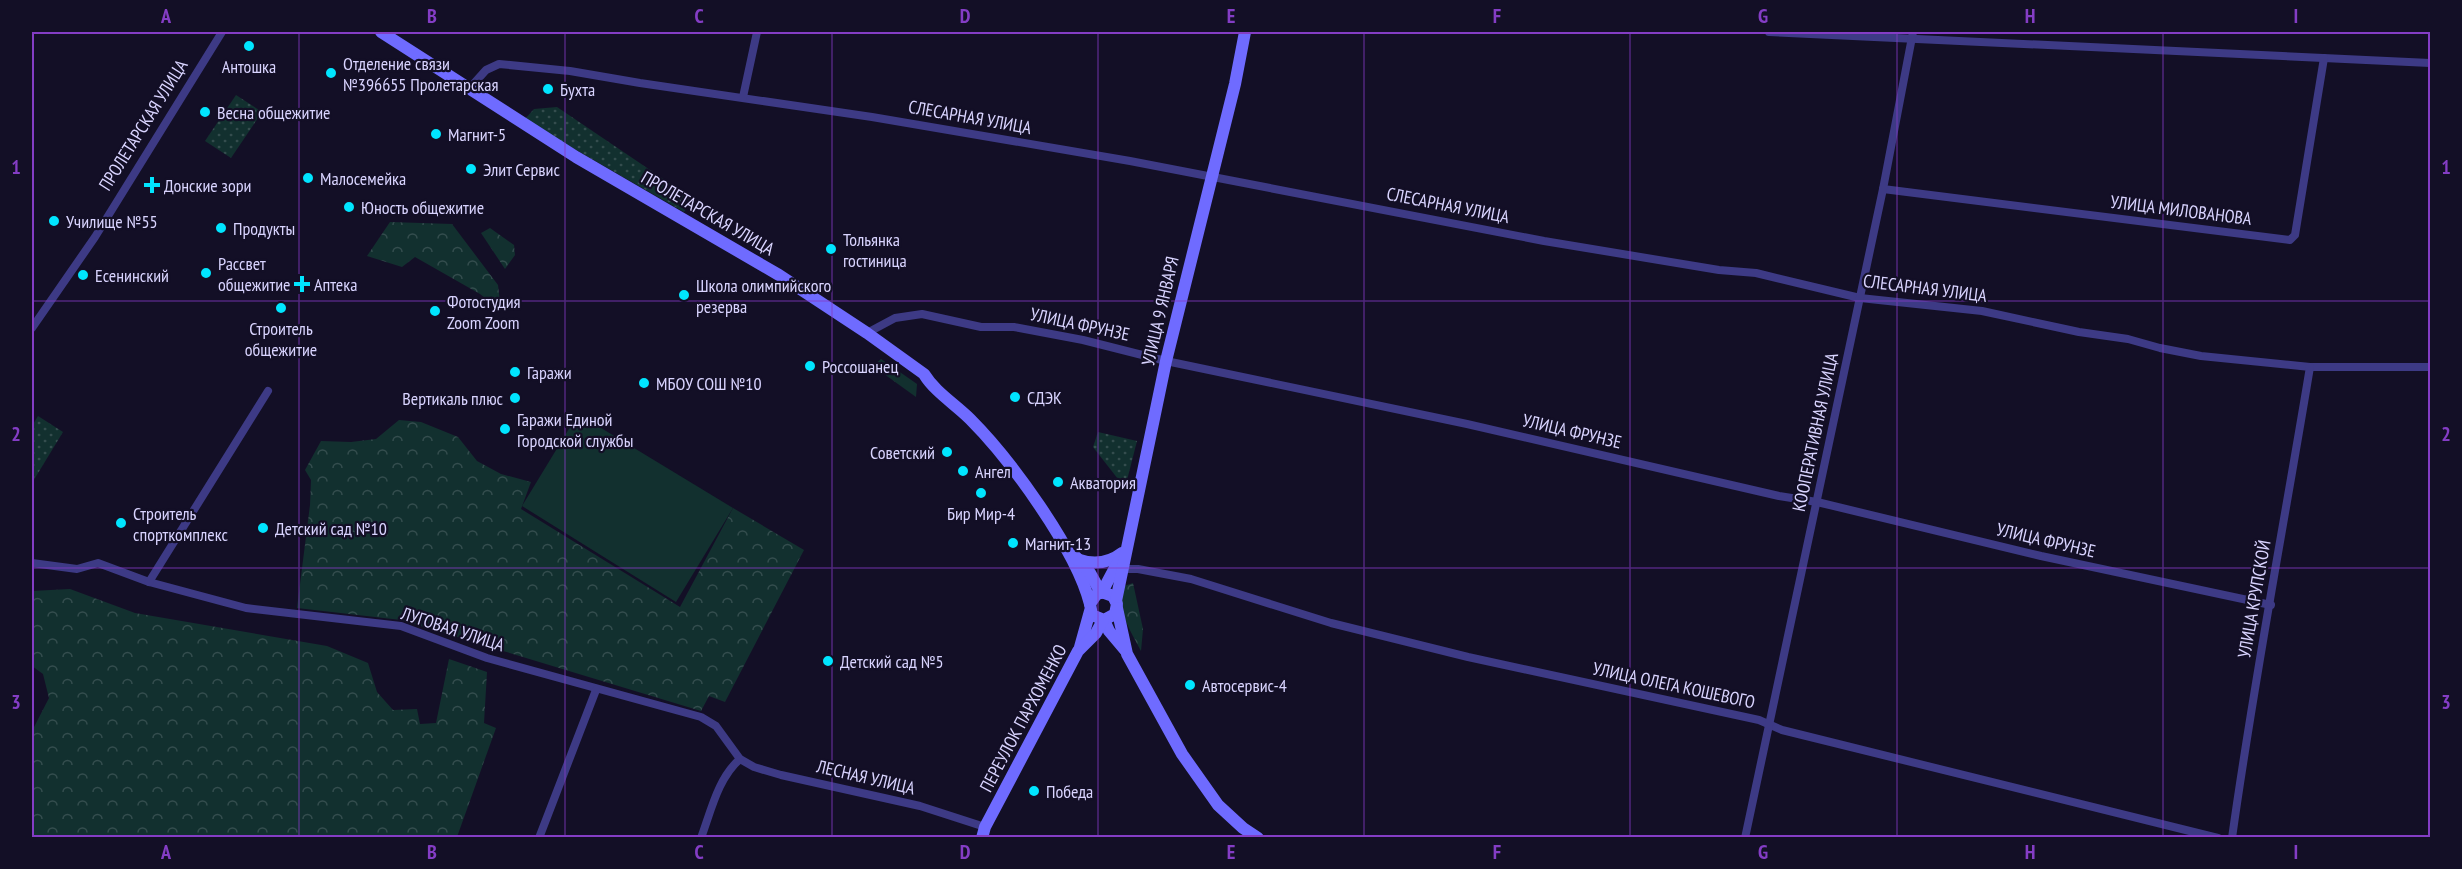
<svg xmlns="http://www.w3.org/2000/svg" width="2462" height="869" viewBox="0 0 2462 869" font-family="'PT Sans Narrow',sans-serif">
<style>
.grass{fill:url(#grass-tufts)}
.forest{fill:url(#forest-crowns)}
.park{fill:url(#park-dots)}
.pitch{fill:#12302f}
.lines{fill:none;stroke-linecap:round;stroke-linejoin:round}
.street{stroke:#3d3a85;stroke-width:8}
.secondary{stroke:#6f6bff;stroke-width:12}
.grid{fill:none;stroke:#843dc5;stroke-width:1.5;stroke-opacity:0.55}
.poi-dot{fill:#00e5ff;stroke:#130f26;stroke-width:2}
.labels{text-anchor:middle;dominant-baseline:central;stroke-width:4.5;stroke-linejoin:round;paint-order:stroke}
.poi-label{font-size:18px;fill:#d9d4ff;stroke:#130f26;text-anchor:start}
.street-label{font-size:18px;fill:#d9d4ff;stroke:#130f26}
.neatline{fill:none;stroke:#843dc5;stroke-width:2}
.grid-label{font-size:20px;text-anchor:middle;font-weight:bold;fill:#843dc5}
</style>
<defs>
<pattern id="grass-tufts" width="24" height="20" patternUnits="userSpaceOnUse" patternTransform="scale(1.5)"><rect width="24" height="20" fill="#12302f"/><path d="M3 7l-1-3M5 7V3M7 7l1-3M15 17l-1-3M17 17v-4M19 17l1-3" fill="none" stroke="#344d4e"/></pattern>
<pattern id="forest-crowns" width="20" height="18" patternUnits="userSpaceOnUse" patternTransform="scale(1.5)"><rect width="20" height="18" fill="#12302f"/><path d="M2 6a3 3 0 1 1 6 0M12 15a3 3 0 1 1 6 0" fill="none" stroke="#344d4e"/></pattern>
<pattern id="park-dots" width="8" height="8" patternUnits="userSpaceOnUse" patternTransform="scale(1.5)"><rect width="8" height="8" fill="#12302f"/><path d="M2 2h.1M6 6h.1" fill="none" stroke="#344d4e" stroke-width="1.8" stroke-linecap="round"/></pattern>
</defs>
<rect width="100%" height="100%" fill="#130f26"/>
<polygon class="grass" points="881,359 917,384 916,397 873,366"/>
<g class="forest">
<polygon points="390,222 452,224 498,285 501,311 480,294 415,257 402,267 367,256"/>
<polygon points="490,228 514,245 515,255 505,269 481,233"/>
<polygon points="399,420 421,422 458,437 477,461 501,474 531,482 521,509 680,607 733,508 804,550 725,702 709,696 701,711 401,620 297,608 310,505 311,480 305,470 321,441 351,442 376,439"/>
<path d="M1133 583 1143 629 1141 651C1131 631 1115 609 1124 586Z"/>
<polygon points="70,589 135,613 327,646 368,663 377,692 393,710 417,709 420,724 436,723 449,659 487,672 484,723 496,728 457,837 32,837 32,731 49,698 43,674 32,666 32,591"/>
</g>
<g class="park">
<polygon points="236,95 262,112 231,158 205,141"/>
<polygon points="557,107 693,199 684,212 524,120 534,109"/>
<polygon points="38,416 63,432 32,483 32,426"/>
<polygon points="1098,432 1137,441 1125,488 1093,447"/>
</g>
<polygon class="pitch" points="578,414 733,508 676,602 522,506"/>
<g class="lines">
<g class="street">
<polyline points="1769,32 2430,63"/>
<polyline points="469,89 486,70 499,64 570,71 640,83 872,117 1130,161 1544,241 1719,270 1756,273 1860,298 1982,311 2079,332 2128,339 2160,348 2201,356 2310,367 2430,367"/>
<polyline points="743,97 757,32"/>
<polyline points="1883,189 2290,240 2295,235 2324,58"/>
<polyline points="32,328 95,237 222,32"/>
<polyline points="867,333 895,318 922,314 981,327 1014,327 1083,340 1166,361 1467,424 1779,496 1817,502 2041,556 2271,605"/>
<polyline points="32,563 77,569 98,563 149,582 246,608 401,626 487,658 701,717 716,726 740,759 754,767 781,775 920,806 985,827"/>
<polyline points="1121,569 1138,569 1191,579 1331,623 1468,657 1759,720 1782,730 2218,838"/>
<polyline points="149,582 268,391"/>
<polyline points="539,838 596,690"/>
<path d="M701 838C711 811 718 778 740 759"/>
<polyline points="1745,838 1883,189 1913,32"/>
<path d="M2232 838C2254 680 2284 524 2310 367"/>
</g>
<g class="secondary">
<path d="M381 32 576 157 779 275 867 333 924 374C935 392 955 404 970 419 1010 459 1076 549 1090 604"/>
<polyline points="1075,556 1090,573 1101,593"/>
<path d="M1076 559C1093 565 1108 564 1122 553"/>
<polyline points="1102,592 1113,596 1117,604 1115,614 1104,620 1092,615 1090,604 1096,595 1102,592 1118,562"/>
<polyline points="1116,601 1166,361 1235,84 1245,32"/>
<polyline points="1117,608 1127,654 1182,754 1218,805 1243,828 1258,838"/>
<polyline points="1104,620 1109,631 1125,650"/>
<polyline points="1080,647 1090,611"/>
<polyline points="982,838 985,827 1078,651 1096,633 1103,620"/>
</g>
</g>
<path class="grid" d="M299 32V838M565 32V838M832 32V838M1098 32V838M1364 32V838M1630 32V838M1897 32V838M2163 32V838M32 301H2430M32 568H2430"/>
<g class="poi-dot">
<circle cx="249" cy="46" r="6"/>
<circle cx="331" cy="73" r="6"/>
<circle cx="548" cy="89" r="6"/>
<circle cx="205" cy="112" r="6"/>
<circle cx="436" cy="134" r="6"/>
<circle cx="471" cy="169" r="6"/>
<circle cx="308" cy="178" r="6"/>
<path d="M149 176h6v6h6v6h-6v6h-6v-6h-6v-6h6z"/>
<circle cx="349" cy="207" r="6"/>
<circle cx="54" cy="221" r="6"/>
<circle cx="221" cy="228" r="6"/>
<circle cx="831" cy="249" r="6"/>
<circle cx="206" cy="273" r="6"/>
<circle cx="83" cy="275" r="6"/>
<path d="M299 275h6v6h6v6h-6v6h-6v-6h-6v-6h6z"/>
<circle cx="684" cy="295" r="6"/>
<circle cx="281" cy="308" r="6"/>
<circle cx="435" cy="311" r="6"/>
<circle cx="810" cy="366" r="6"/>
<circle cx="515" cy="372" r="6"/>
<circle cx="644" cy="383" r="6"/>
<circle cx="1015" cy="397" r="6"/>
<circle cx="515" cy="398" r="6"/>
<circle cx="505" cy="429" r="6"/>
<circle cx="947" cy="452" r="6"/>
<circle cx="963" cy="471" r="6"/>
<circle cx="1058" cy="482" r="6"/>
<circle cx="981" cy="493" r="6"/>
<circle cx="121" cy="523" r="6"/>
<circle cx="263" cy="528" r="6"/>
<circle cx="1013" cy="543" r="6"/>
<circle cx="828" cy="661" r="6"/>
<circle cx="1190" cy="685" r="6"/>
<circle cx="1034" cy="791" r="6"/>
</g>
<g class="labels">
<g class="poi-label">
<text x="343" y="63">Отделение связи<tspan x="343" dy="21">№396655 Пролетарская</tspan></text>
<text x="249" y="66" text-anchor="middle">Антошка</text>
<text x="560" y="89">Бухта</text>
<text x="217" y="112">Весна общежитие</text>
<text x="448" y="134">Магнит-5</text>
<text x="483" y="169">Элит Сервис</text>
<text x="320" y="178">Малосемейка</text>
<text x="164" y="185">Донские зори</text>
<text x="361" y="207">Юность общежитие</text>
<text x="66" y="221">Училище №55</text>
<text x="233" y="228">Продукты</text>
<text x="843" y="239">Тольянка<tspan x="843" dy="21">гостиница</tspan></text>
<text x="218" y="263">Рассвет<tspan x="218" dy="21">общежитие</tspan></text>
<text x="95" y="275">Есенинский</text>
<text x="314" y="284">Аптека</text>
<text x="696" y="285">Школа олимпийского<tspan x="696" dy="21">резерва</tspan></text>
<text x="447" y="301">Фотостудия<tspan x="447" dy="21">Zoom Zoom</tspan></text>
<text x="281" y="328" text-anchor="middle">Строитель<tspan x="281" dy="21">общежитие</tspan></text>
<text x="822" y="366">Россошанец</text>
<text x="527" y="372">Гаражи</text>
<text x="656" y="383">МБОУ СОШ №10</text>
<text x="1027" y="397">СДЭК</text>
<text x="503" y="398" text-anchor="end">Вертикаль плюс</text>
<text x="517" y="419">Гаражи Единой<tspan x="517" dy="21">Городской службы</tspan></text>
<text x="935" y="452" text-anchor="end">Советский</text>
<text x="975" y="471">Ангел</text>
<text x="1070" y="482">Акватория</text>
<text x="133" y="513">Строитель<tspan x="133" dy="21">спорткомплекс</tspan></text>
<text x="981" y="513" text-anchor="middle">Бир Мир-4</text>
<text x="275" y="528">Детский сад №10</text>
<text x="1025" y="543">Магнит-13</text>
<text x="840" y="661">Детский сад №5</text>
<text x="1202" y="685">Автосервис-4</text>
<text x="1046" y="791">Победа</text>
</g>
<g class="street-label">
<text transform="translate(970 117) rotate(10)">СЛЕСАРНАЯ УЛИЦА</text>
<text transform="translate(143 125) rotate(-58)">ПРОЛЕТАРСКАЯ УЛИЦА</text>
<text transform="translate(1448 205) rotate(11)">СЛЕСАРНАЯ УЛИЦА</text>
<text transform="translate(2181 210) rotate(7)">УЛИЦА МИЛОВАНОВА</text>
<text transform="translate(708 213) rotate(30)">ПРОЛЕТАРСКАЯ УЛИЦА</text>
<text transform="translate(1925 288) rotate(7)">СЛЕСАРНАЯ УЛИЦА</text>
<text transform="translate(1160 311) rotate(-77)">УЛИЦА 9 ЯНВАРЯ</text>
<text transform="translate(1080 324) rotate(12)">УЛИЦА ФРУНЗЕ</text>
<text transform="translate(1572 431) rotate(13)">УЛИЦА ФРУНЗЕ</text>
<text transform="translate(1815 432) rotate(-78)">КООПЕРАТИВНАЯ УЛИЦА</text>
<text transform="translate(2046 540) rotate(13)">УЛИЦА ФРУНЗЕ</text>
<text transform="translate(2254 599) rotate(-80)">УЛИЦА КРУПСКОЙ</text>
<text transform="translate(453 629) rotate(18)">ЛУГОВАЯ УЛИЦА</text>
<text transform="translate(1674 685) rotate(12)">УЛИЦА ОЛЕГА КОШЕВОГО</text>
<text transform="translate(1023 718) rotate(-62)">ПЕРЕУЛОК ПАРХОМЕНКО</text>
<text transform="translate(866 777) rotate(13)">ЛЕСНАЯ УЛИЦА</text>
</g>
</g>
<rect width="2462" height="869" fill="none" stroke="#130f26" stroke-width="66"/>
<rect x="33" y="33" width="2396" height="803" class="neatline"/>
<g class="grid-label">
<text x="166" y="23">A</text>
<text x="432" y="23">B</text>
<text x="699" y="23">C</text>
<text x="965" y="23">D</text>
<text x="1231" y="23">E</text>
<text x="1497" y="23">F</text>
<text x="1763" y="23">G</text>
<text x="2030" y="23">H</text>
<text x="2296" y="23">I</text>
<text x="16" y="174">1</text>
<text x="2446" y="174">1</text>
<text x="16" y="441">2</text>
<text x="2446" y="441">2</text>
<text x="16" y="709">3</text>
<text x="2446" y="709">3</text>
<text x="166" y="859">A</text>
<text x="432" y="859">B</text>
<text x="699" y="859">C</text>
<text x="965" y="859">D</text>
<text x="1231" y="859">E</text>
<text x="1497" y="859">F</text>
<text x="1763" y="859">G</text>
<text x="2030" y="859">H</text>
<text x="2296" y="859">I</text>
</g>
</svg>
